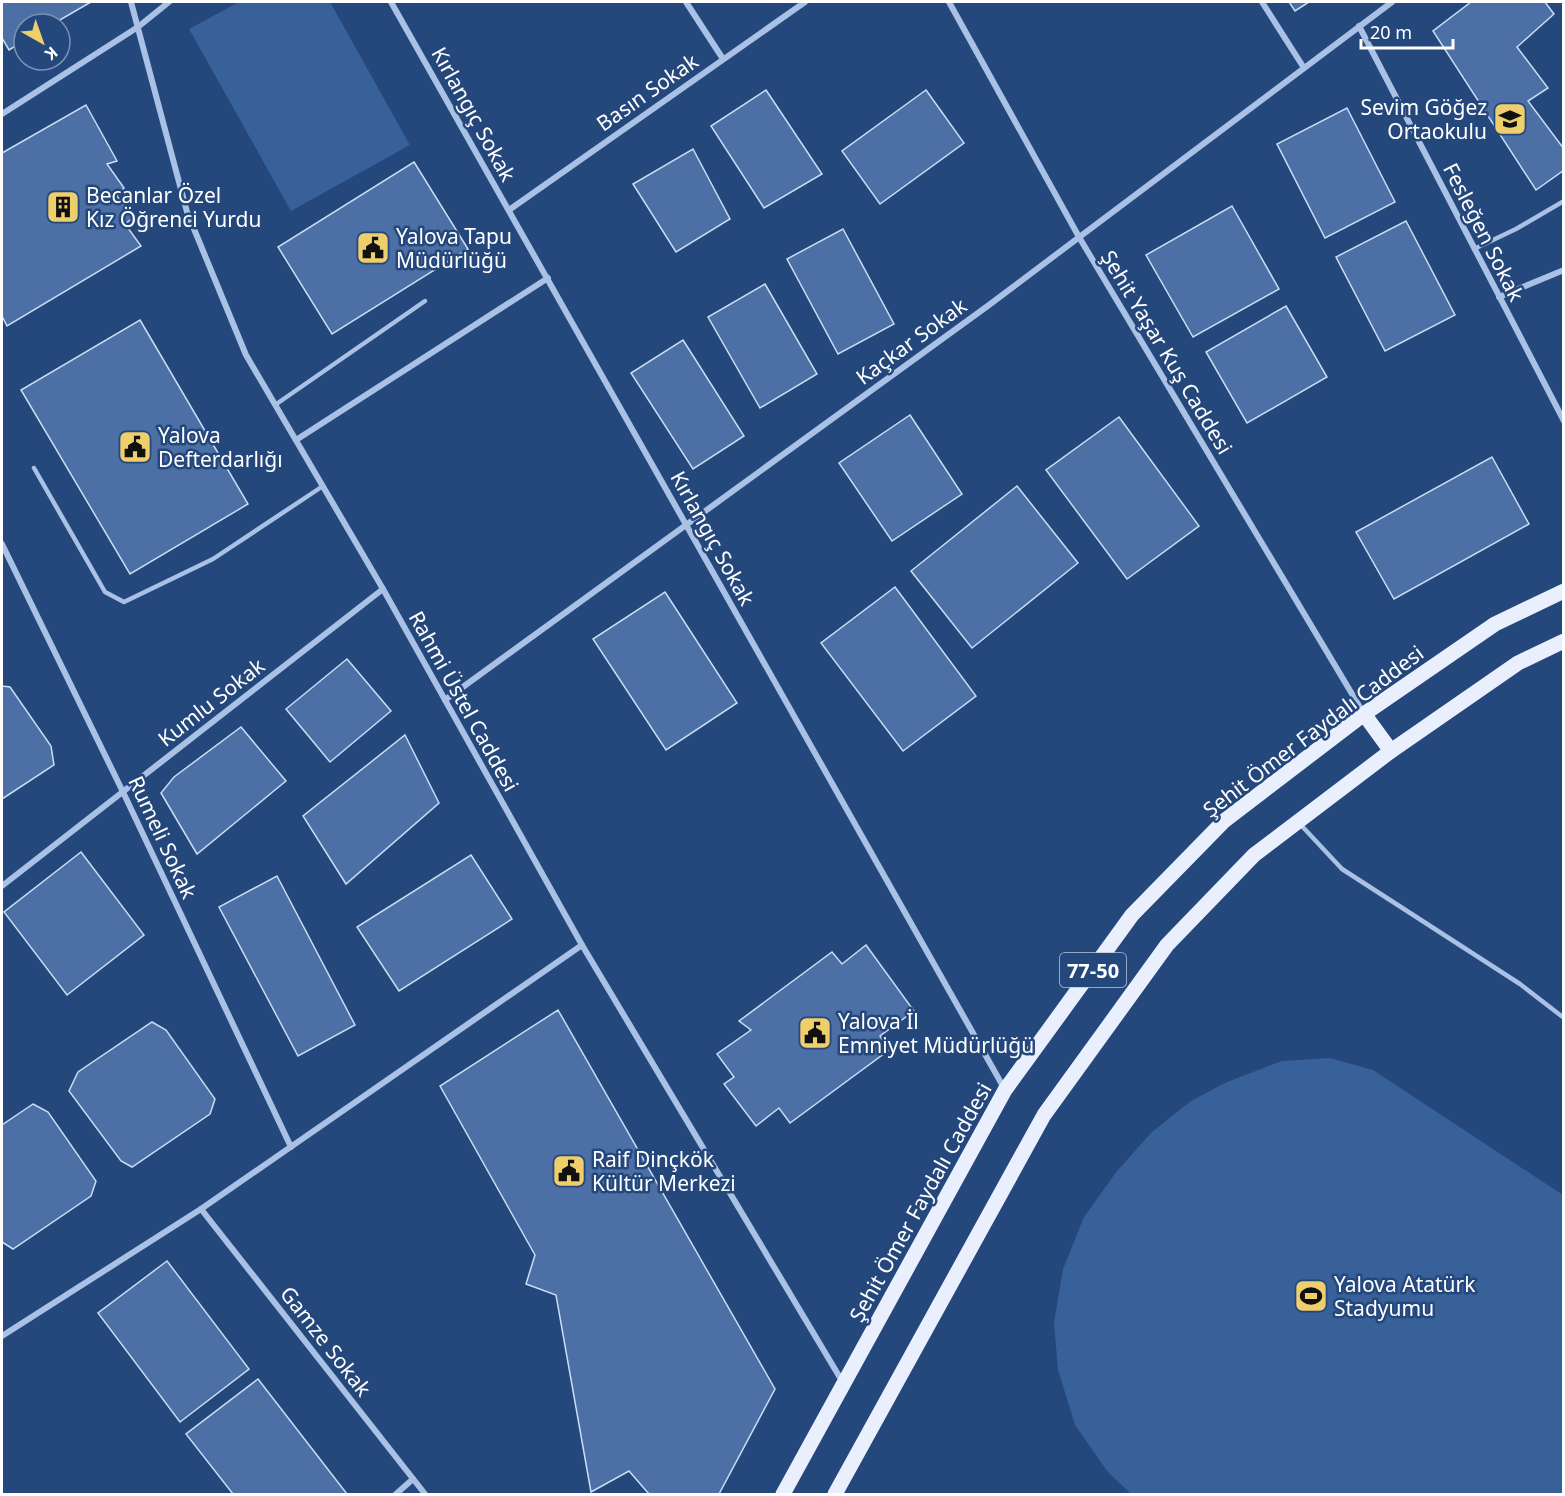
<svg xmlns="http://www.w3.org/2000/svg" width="1565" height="1496" viewBox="0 0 1565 1496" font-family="'Noto Sans',sans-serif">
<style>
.green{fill:#386099}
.building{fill:#4c70a5;stroke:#cbdcf4;stroke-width:1.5}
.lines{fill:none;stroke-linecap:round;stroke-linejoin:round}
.lane{stroke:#a8c1e5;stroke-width:4.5}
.street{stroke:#a8c1e5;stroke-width:6}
.primary{stroke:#e9effd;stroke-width:15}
.labels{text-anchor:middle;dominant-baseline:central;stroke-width:5;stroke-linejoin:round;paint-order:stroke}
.shield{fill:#24477c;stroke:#bdc8d8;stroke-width:1.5}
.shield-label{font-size:20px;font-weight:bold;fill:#fff}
.street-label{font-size:21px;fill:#fff;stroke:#24477c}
.poi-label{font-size:21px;fill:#fff;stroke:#24477c;text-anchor:start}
</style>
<rect width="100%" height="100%" fill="#24477c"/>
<g class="green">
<polygon points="239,2 330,2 410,145 291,211 189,29"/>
<polygon points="1330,1058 1373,1070 1563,1195 1563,1494 1131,1494 1107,1471 1075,1425 1058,1370 1054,1322 1063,1269 1084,1217 1117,1171 1152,1132 1191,1101 1227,1082 1282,1061"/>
</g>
<g class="building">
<polygon points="2,2 91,2 53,24 24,24 24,41 9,50 2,38"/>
<polygon points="1289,2 1309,2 1295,11"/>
<polygon points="1471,2 1545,2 1554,14 1517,47 1548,88 1528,101 1564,149 1564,170 1536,190 1433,31"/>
<polygon points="766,90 822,174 764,208 711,126"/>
<polygon points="926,90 964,143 880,204 842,151"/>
<polygon points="86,105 117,161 107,164 124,188 117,196 133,218 125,224 141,246 7,326 2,316 2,153"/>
<polygon points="1347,108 1395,202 1325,238 1277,144"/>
<polygon points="693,149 730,219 676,252 633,184"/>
<polygon points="414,162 468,249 332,334 278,247"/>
<polygon points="1232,206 1279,289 1193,337 1146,255"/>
<polygon points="1406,221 1455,315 1385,351 1336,257"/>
<polygon points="843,229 894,324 838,354 787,259"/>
<polygon points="765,284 817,374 760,408 708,317"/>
<polygon points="1286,306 1327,377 1247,423 1206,352"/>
<polygon points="140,320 248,504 130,574 21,390"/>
<polygon points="683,340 744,436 693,469 631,373"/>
<polygon points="910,415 962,494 892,541 839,463"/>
<polygon points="1119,417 1199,526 1127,579 1046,470"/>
<polygon points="1492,457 1529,524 1394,599 1356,532"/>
<polygon points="1017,486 1078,563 972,648 911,571"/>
<polygon points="895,587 976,696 903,751 821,643"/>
<polygon points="665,592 737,703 666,750 593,639"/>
<polygon points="347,659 391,711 330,762 286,709"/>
<polygon points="2,686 10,687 51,746 54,765 2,799"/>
<polygon points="241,727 286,781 197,854 161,793 174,777"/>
<polygon points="405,735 439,803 346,884 303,816"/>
<polygon points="81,852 144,935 67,995 4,912"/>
<polygon points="471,855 512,919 399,991 357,927"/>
<polygon points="277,876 355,1025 298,1056 219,907"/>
<polygon points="866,945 914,1011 880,1036 889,1050 790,1123 779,1108 756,1126 724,1084 734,1077 717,1054 751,1030 739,1021 832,952 842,964"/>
<polygon points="558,1010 775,1389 719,1494 649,1494 629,1471 591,1492 556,1295 526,1284 535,1255 440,1086"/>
<polygon points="152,1022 166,1030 215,1099 210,1114 132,1167 121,1161 69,1091 78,1072"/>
<polygon points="33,1104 48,1112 96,1181 91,1196 13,1249 2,1242 2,1125"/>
<polygon points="167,1261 249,1369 180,1422 98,1313"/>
<polygon points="258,1379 347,1494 233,1494 186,1434"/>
</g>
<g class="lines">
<g class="lane">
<polyline points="1474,249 1516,229 1564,201"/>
<polyline points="275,405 425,301"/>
<polyline points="34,468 105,592 124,602 213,559 323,486"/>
<polyline points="1300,824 1342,869 1520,984 1564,1018"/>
</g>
<g class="street">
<polyline points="131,2 187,212 246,355 383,589 582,945 842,1381"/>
<polyline points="391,2 1004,1088"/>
<polyline points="686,2 723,59"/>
<polyline points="949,2 1079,237 1364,714"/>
<polyline points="1262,2 1304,68"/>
<polyline points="1359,26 1564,421"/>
<polyline points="2,114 138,27 169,2"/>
<polyline points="509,210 805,2"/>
<polyline points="1499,297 1564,270"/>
<polyline points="296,440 548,278"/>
<polyline points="2,544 123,792 291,1147"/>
<polyline points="445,700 989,305 1392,2"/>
<polyline points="2,886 383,589"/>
<polyline points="201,1209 425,1494"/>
<polyline points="2,1336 201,1209 582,945"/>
<polyline points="396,1494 413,1479"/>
</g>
<g class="primary">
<polyline points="1364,714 1391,751"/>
<polyline points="783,1494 1005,1090 1132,915 1224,821 1364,714 1495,624 1564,591"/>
<polyline points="835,1494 1044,1115 1167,945 1254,855 1391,751 1518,663 1564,641"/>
</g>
</g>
<defs>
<symbol id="school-square" viewBox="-11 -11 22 22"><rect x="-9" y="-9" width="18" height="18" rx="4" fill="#efce6c" stroke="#24477c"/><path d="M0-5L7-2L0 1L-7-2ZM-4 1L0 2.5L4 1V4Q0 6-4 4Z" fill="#111"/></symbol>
<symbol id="building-square" viewBox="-11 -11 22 22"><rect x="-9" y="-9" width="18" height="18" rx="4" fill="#efce6c" stroke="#24477c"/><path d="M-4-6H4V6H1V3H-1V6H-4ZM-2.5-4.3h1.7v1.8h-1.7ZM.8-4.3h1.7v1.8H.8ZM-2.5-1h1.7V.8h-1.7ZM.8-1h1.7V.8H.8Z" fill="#111"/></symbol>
<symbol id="civic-square" viewBox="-11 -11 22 22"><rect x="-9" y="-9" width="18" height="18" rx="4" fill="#efce6c" stroke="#24477c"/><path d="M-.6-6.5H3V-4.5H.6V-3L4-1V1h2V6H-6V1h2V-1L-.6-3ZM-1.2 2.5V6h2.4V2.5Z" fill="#111"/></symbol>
<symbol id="stadium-square" viewBox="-11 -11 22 22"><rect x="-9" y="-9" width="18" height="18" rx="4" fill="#efce6c" stroke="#24477c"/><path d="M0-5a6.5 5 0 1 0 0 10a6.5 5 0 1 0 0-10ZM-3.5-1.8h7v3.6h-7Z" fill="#111"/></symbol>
</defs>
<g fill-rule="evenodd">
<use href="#school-square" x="1491" y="100" width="38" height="38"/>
<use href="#building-square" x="44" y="188" width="38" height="38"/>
<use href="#civic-square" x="354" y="229" width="38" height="38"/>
<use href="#civic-square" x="116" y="428" width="38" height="38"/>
<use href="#civic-square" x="796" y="1014" width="38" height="38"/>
<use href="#civic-square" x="550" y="1152" width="38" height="38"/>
<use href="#stadium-square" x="1292" y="1277" width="38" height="38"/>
</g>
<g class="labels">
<rect class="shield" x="1060" y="953" width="66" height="34" rx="4.5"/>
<g class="shield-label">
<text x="1093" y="970">77-50</text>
</g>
<g class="street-label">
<text transform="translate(647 92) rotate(-35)">Basın Sokak</text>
<text transform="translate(474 114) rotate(61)">Kırlangıç Sokak</text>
<text transform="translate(1484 232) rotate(63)">Fesleğen Sokak</text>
<text transform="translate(911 341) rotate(-36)">Kaçkar Sokak</text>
<text transform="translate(1167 352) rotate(59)">Şehit Yaşar Kuş Caddesi</text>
<text transform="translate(713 538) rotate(61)">Kırlangıç Sokak</text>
<text transform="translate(464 701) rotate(61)">Rahmi Üstel Caddesi</text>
<text transform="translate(211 702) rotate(-38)">Kumlu Sokak</text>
<text transform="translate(1313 731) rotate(-37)">Şehit Ömer Faydalı Caddesi</text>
<text transform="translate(163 837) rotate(65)">Rumeli Sokak</text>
<text transform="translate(920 1202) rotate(-61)">Şehit Ömer Faydalı Caddesi</text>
<text transform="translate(326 1341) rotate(52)">Gamze Sokak</text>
</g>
<g class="poi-label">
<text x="1487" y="107" text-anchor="end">Sevim Göğez<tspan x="1487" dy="24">Ortaokulu</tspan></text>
<text x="86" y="195">Becanlar Özel<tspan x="86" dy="24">Kız Öğrenci Yurdu</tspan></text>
<text x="396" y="236">Yalova Tapu<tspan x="396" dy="24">Müdürlüğü</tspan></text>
<text x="158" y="435">Yalova<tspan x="158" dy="24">Defterdarlığı</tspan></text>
<text x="838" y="1021">Yalova İl<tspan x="838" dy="24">Emniyet Müdürlüğü</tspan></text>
<text x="592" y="1159">Raif Dinçkök<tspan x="592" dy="24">Kültür Merkezi</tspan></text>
<text x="1334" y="1284">Yalova Atatürk<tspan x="1334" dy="24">Stadyumu</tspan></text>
</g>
</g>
<rect width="1565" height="1496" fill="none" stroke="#ffffff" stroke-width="6"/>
<g transform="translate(42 42) rotate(140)"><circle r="28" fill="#24477c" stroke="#7c91b0" stroke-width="1.5"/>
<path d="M0-4.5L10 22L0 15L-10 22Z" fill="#efce6c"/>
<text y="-9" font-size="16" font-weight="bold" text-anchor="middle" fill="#ffffff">K</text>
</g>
<path d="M1361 39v9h92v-9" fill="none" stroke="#ffffff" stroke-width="3"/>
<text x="1370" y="39" font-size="18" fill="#ffffff" stroke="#24477c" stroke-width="4.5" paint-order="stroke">20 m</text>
</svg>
